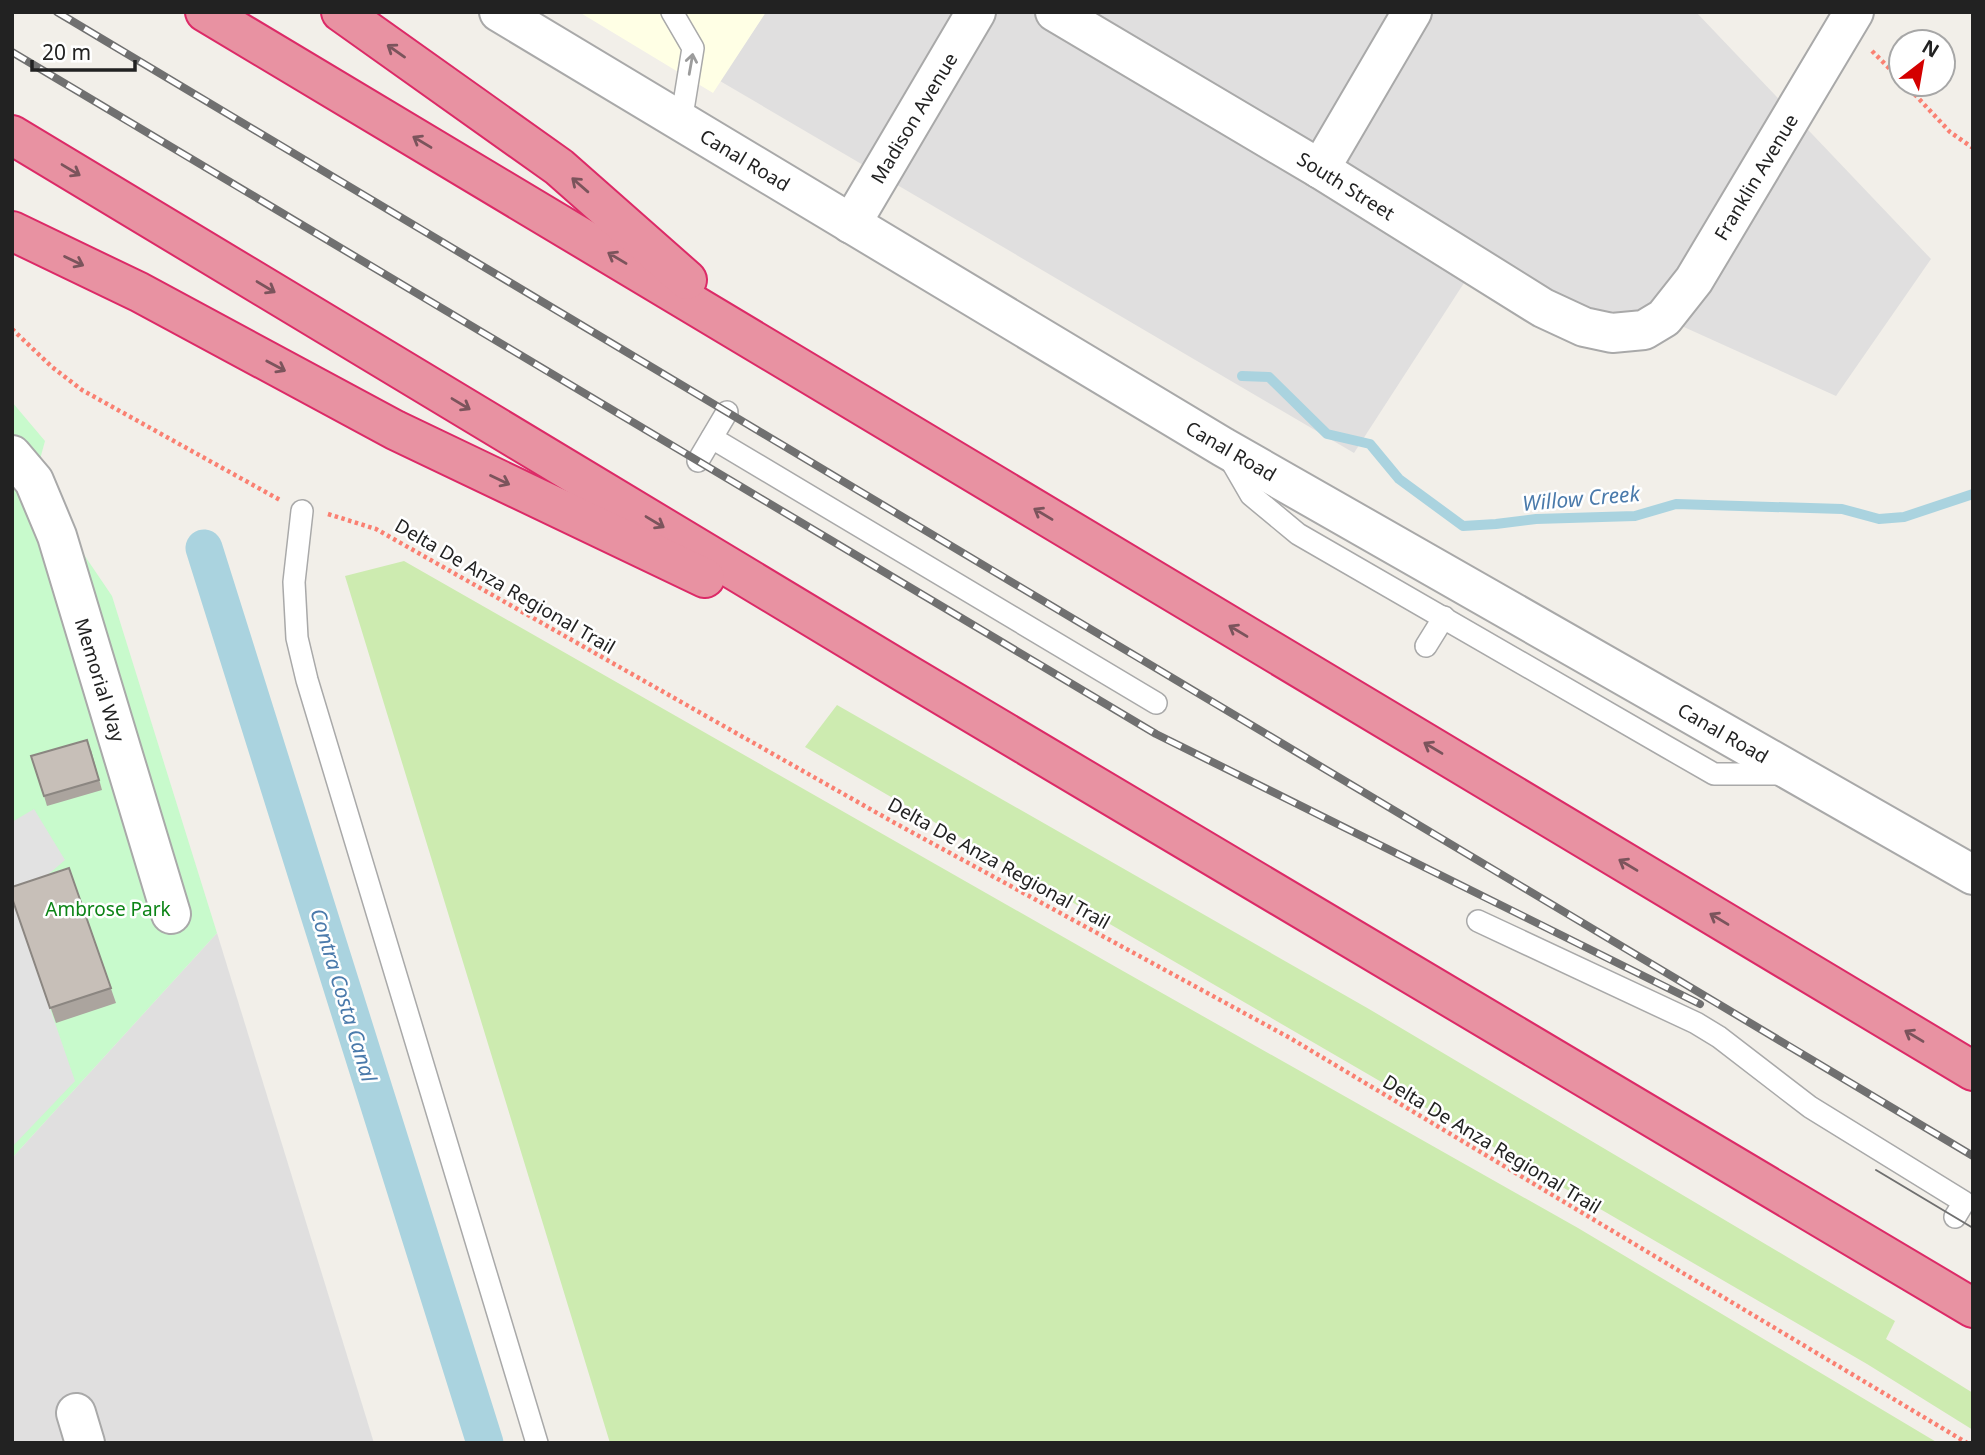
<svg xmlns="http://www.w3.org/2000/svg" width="1985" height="1455" viewBox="0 0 1985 1455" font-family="'Noto Sans',sans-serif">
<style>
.residential{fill:#e0dfdf}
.education{fill:#ffffe5}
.grass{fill:#cdebb0}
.park{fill:#c8facc}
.parking{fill:#e2e2e2}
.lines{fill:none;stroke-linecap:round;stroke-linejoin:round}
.stream{stroke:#aad3df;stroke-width:10}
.canal{stroke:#aad3df;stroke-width:37}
.service-casing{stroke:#a9a9a9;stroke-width:24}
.minor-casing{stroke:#a9a9a9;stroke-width:42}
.tertiary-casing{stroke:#a9a9a9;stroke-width:42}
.motorway-casing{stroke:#dc2a67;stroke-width:42}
.path{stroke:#fa8072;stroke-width:4.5;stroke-dasharray:3.5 3.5;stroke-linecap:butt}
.service{stroke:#fff;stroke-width:21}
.minor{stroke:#fff;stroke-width:38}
.tertiary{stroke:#fff;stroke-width:38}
.motorway{stroke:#e892a2;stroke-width:38}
.tram{stroke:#707070;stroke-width:2}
.rail-casing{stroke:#707070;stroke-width:8}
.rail{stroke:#fff;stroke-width:5;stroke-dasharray:16;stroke-linecap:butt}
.wall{fill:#aba49e}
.building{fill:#c7bfb8;stroke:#8b8681;stroke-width:2}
.oneway{stroke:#7b545c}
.oneway2{stroke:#9c9c9c}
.labels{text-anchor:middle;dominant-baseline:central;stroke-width:5;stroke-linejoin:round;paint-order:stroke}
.street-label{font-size:19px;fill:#222;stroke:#fff}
.park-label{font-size:19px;fill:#0c8416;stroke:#fff}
.water-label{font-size:21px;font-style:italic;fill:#4a7aab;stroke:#fff}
</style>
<rect width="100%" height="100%" fill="#f2efe9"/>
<g class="residential">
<polygon points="766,12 1696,12 1931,259 1836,396 1664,318 1644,330 1475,266 1354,453 720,81"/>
<polygon points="217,933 374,1443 12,1443 12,1158"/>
</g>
<polygon class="education" points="579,12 766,12 713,93"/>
<g class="grass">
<polygon points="404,561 1123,971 1578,1228 1938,1443 610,1443 345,576"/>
<polygon points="837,705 1369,1009 1895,1321 1886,1339 1973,1393 1973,1430 1867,1364 805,747"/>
</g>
<polygon class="park" points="12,402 45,441 34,481 112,596 217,933 12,1158"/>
<polygon class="parking" points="34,809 65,860 14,904 75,1081 12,1147 12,822"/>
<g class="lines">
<polyline class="stream" points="1242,376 1269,377 1327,434 1370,444 1399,479 1463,526 1496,524 1536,519 1635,516 1676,504 1842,509 1879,519 1904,517 1973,494"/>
<polyline class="canal" points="204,548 485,1443"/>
<defs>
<g id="service">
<polyline points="672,12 693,48 681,122"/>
<polyline points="712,438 1156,703"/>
<polyline points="1229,457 1251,495 1298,534 1667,747 1714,774 1783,774"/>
<polyline points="698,461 727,412"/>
<polyline points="302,511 294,582 297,638 307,680 537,1443"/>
<polyline points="1426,646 1444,617"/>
<polyline points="1478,921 1696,1023 1719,1037 1810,1107 1964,1202 1955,1217"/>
</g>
<g id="minor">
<polyline points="1055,12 1320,169 1543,308 1584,327 1612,333 1644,330 1664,318 1694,280 1854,12"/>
<polyline points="1320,169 1412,12"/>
<polyline points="851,224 976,12"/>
<polyline points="12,455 34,481 57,536 171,914"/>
<polyline points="76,1413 85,1443"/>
</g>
<polyline id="tertiary" points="499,12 1223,447 1973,875"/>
<g id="motorway">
<polyline points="205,12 1973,1071"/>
<polyline points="341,12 559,167 687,280"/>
<polyline points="12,135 905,673 1973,1308"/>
<polyline points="12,231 139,292 395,430 705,578"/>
</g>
</defs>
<use href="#service" class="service-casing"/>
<use href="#minor" class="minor-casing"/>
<use href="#tertiary" class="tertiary-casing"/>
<use href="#motorway" class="motorway-casing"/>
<g class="path">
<polyline points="1872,51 1901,80"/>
<polyline points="1905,84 1950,132 1973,148"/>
<polyline points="12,329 52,367 82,390 280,500"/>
<polyline points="328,514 376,529 893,822 1290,1038 1967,1443"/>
</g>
<use href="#service" class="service"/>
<use href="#minor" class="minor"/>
<use href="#tertiary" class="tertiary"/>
<use href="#motorway" class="motorway"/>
<polyline class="tram" points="1876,1170 1973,1228"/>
<defs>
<g id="rail">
<polyline points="57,12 1973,1156"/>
<polyline points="12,52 1156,734 1700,1004"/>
</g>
</defs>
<use href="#rail" class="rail-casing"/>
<use href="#rail" class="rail"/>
</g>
<g class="wall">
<polygon points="91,750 102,790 47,806 44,796"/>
<polygon points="69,868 116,1003 56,1023 12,898"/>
</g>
<g class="building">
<polygon points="87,740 99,780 44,796 31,756"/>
<polygon points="69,868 111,988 50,1008 12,898 12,887"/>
</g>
<defs><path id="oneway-shaft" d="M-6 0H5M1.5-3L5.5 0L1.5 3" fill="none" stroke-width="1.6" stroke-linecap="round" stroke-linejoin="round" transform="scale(1.75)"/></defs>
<g class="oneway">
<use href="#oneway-shaft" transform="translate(396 51) rotate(-145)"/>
<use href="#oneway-shaft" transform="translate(422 142) rotate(-149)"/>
<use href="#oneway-shaft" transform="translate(71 170) rotate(31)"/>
<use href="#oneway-shaft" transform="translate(580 185) rotate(-139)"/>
<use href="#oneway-shaft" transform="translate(617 258) rotate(-149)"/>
<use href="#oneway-shaft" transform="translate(74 261) rotate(26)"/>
<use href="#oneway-shaft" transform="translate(266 287) rotate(31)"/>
<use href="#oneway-shaft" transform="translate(276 366) rotate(28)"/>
<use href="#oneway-shaft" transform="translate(461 404) rotate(31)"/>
<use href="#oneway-shaft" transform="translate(500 480) rotate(26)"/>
<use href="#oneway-shaft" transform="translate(1043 514) rotate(-149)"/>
<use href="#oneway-shaft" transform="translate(655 522) rotate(31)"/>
<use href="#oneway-shaft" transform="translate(1238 631) rotate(-149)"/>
<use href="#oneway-shaft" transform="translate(1433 748) rotate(-149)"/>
<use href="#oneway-shaft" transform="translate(1628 865) rotate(-149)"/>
<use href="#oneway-shaft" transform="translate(1719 919) rotate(-149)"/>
<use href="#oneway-shaft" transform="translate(1914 1036) rotate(-149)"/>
</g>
<use class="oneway2" href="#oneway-shaft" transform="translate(691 64) rotate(-80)"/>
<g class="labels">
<g class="street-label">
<text transform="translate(914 118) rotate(-59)">Madison Avenue</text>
<text transform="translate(745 160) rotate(31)">Canal Road</text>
<text transform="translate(1756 177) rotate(-59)">Franklin Avenue</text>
<text transform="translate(1346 186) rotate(32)">South Street</text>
<text transform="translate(1231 451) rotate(30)">Canal Road</text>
<text transform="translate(505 586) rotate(30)">Delta De Anza Regional Trail</text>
<text transform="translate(100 680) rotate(73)">Memorial Way</text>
<text transform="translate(1723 733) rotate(30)">Canal Road</text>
<text transform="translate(999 863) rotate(29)">Delta De Anza Regional Trail</text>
<text transform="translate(1492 1144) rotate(31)">Delta De Anza Regional Trail</text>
</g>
<g class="park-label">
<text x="108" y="909">Ambrose Park</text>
</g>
<g class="water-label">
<text transform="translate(1581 498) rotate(-5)">Willow Creek</text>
<text transform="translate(344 995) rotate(73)">Contra Costa Canal</text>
</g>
</g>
<rect width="1985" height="1455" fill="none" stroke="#222222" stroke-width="28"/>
<g transform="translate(1922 63) rotate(31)"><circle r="33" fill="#ffffff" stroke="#a7a7a7" stroke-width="2"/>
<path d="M0-5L12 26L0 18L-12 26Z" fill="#d40000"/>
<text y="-10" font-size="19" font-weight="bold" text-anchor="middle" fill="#222222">N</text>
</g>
<path d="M32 60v10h103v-10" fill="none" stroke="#222222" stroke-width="3.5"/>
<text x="42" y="60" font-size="21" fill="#222222" stroke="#ffffff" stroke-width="5" paint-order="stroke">20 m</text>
</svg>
